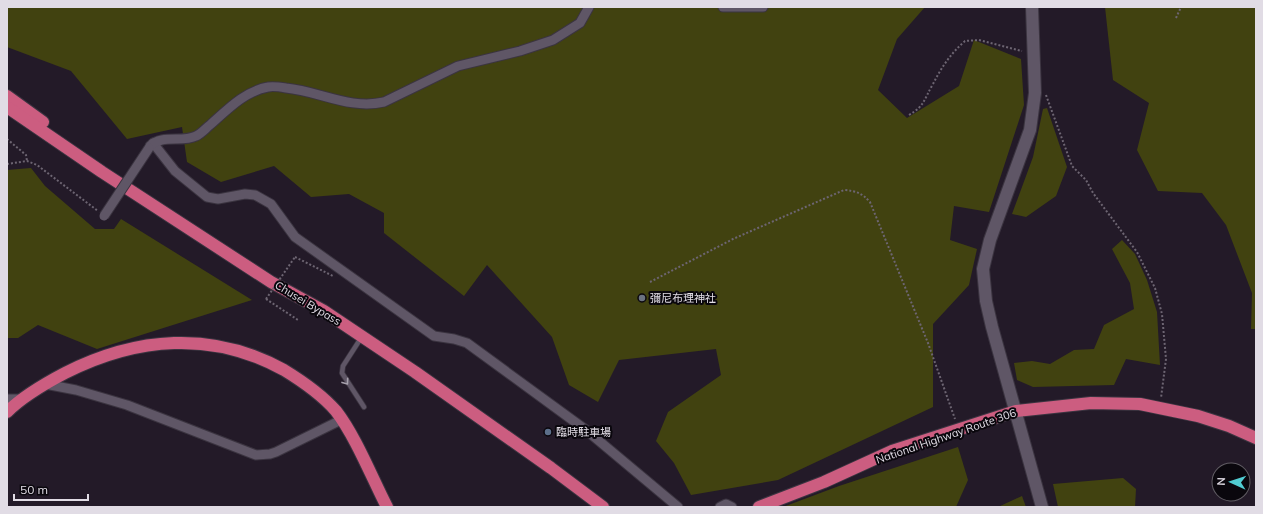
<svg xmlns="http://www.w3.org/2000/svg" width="1263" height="514" viewBox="0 0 1263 514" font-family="Mulish,'Noto Sans JP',sans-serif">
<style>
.green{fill:#414210}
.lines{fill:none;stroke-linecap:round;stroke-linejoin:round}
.service-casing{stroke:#3b3440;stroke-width:6}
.minor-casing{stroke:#3b3440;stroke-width:11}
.tertiary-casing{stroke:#3b3440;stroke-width:14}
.trunk-casing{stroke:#3b3440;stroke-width:14}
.path{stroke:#6d6572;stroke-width:2;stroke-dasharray:2 2;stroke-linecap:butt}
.service{stroke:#5f5666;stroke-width:4.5}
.minor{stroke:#5f5666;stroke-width:9}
.tertiary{stroke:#5f5666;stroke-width:12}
.trunk{stroke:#cc5d80;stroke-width:12}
.minor-bridge-casing{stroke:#3b3440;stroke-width:11;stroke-linecap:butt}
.path-bridge{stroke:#6d6572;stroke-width:2;stroke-dasharray:2 2;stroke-linecap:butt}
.minor-bridge{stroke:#5f5666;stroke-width:9}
.oneway{stroke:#a6a0ac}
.worship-dot{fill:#6b7280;stroke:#0a070d;stroke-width:1.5}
.service-dot{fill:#5c6f8a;stroke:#0a070d;stroke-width:1.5}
.labels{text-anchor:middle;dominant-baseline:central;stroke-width:4;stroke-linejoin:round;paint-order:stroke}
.poi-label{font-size:11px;fill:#e1dce5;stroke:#0a070d;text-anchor:start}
.street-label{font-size:11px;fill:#e1dce5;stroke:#0a070d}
</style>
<rect width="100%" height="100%" fill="#231a28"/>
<g class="green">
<polygon points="7,7 925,7 897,39 878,90 907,118 959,86 974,40 1021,59 1024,105 989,212 954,206 950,240 977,249 969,285 933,324 933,407 778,480 691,495 674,463 656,441 668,412 721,375 716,349 619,360 598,402 569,385 552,337 487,265 464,296 384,233 384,213 349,194 311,197 274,166 221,182 187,162 182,127 127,139 71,71 7,47"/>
<polygon points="1105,7 1256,7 1256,329 1251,329 1252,293 1226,225 1202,193 1158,191 1137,150 1149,103 1113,80"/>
<polygon points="1047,108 1067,167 1056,196 1026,217 1012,214 1033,157 1043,109"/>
<polygon points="31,168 45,186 95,229 114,229 121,219 252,300 97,349 38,325 18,338 7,338 7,170"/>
<polygon points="1122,240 1135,254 1147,280 1157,312 1160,365 1126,359 1114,385 1033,387 1017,380 1014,363 1032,361 1050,364 1074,350 1094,349 1104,325 1134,309 1130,283 1112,249"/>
<polygon points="958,447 968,480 956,507 783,507 839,486"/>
<polygon points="1123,478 1136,489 1135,507 1058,507 1053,484"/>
<polygon points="1022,496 1026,507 998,507"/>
</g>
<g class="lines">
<defs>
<polyline id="service" points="361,338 343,366 342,373 364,407"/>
<g id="minor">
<polyline points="723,7 763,7"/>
<polyline points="153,143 175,171 207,197 218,199 245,194 255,195 271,204 295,237 434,336 454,339 467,343 586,430 678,507"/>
<path d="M150 146C162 134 182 143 196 136 201 134 206 128 210 125 227 110 245 91 268 87 273 86 280 87 286 88 319 91 350 110 384 102L458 66 520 51 553 40 580 23 589 7"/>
<polyline points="45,384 76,390 127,405 256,455 270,454 276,452 341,420"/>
<polyline points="7,399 23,399"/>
<polyline points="720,507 726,504 732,507"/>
</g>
<polyline id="tertiary" points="1032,7 1035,93 1030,130 990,240 983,269 986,301 992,327 1042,507"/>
<g id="trunk">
<polyline points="7,96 43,122"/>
<polyline points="7,107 102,172 271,282 324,311 415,372 551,468 603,507"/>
<path d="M7 412C23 396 44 384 65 373 136 337 212 330 284 370 302 381 322 395 336 411 356 437 372 478 387 507"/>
<polyline points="759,507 824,482 892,451 1016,411 1091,403 1140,404 1198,416 1229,426 1256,438"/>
</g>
</defs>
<use href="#service" class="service-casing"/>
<use href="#minor" class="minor-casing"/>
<use href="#tertiary" class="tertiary-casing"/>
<use href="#trunk" class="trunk-casing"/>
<g class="path">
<polyline points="1176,18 1181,7"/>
<polyline points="1046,95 1072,166 1086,180 1093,193 1137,252 1155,288 1162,314 1166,359 1161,398"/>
<path d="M909 115C925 106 924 99 933 84 941 68 951 53 965 41L979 40 1022 51"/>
<polyline points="7,139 26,155 27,161"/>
<polyline points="7,164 27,161 37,165 98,211"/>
<polyline points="295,257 333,276"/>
<path d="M650 282 733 239 844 190C856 191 862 193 870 202L928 343 955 419"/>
<polyline points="266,299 298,320"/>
</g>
<use href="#service" class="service"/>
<use href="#minor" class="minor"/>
<use href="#tertiary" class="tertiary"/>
<use href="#trunk" class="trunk"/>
<defs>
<polyline id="minor-bridge" points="104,216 149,148"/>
</defs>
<use href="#minor-bridge" class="minor-bridge-casing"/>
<polyline class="path-bridge" points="266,299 295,257"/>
<use href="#minor-bridge" class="minor-bridge"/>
</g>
<defs><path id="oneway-chevron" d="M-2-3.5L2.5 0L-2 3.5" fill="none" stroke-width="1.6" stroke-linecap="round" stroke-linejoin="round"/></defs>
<use class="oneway" href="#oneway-chevron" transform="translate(346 382) rotate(54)"/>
<circle class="worship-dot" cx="642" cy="298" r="4"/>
<circle class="service-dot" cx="548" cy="432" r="4"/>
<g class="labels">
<g class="poi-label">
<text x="650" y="298">彌尼布理神社</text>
<text x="556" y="432">臨時駐車場</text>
</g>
<g class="street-label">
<text transform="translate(308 303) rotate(31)">Chusei Bypass</text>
<text transform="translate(946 436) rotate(-19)">National Highway Route 306</text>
</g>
</g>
<rect width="1263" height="514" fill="none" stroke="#e1dce5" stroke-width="16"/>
<g transform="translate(1231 482) rotate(273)"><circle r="19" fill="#0a070d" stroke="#605c63"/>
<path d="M0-3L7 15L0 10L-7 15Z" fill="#51ccd2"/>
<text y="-6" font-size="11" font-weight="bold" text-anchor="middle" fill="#e1dce5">N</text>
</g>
<path d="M14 494v6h74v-6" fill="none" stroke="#e1dce5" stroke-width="2"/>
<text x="20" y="494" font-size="12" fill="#e1dce5" stroke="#0a070d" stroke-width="3" paint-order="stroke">50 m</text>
</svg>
